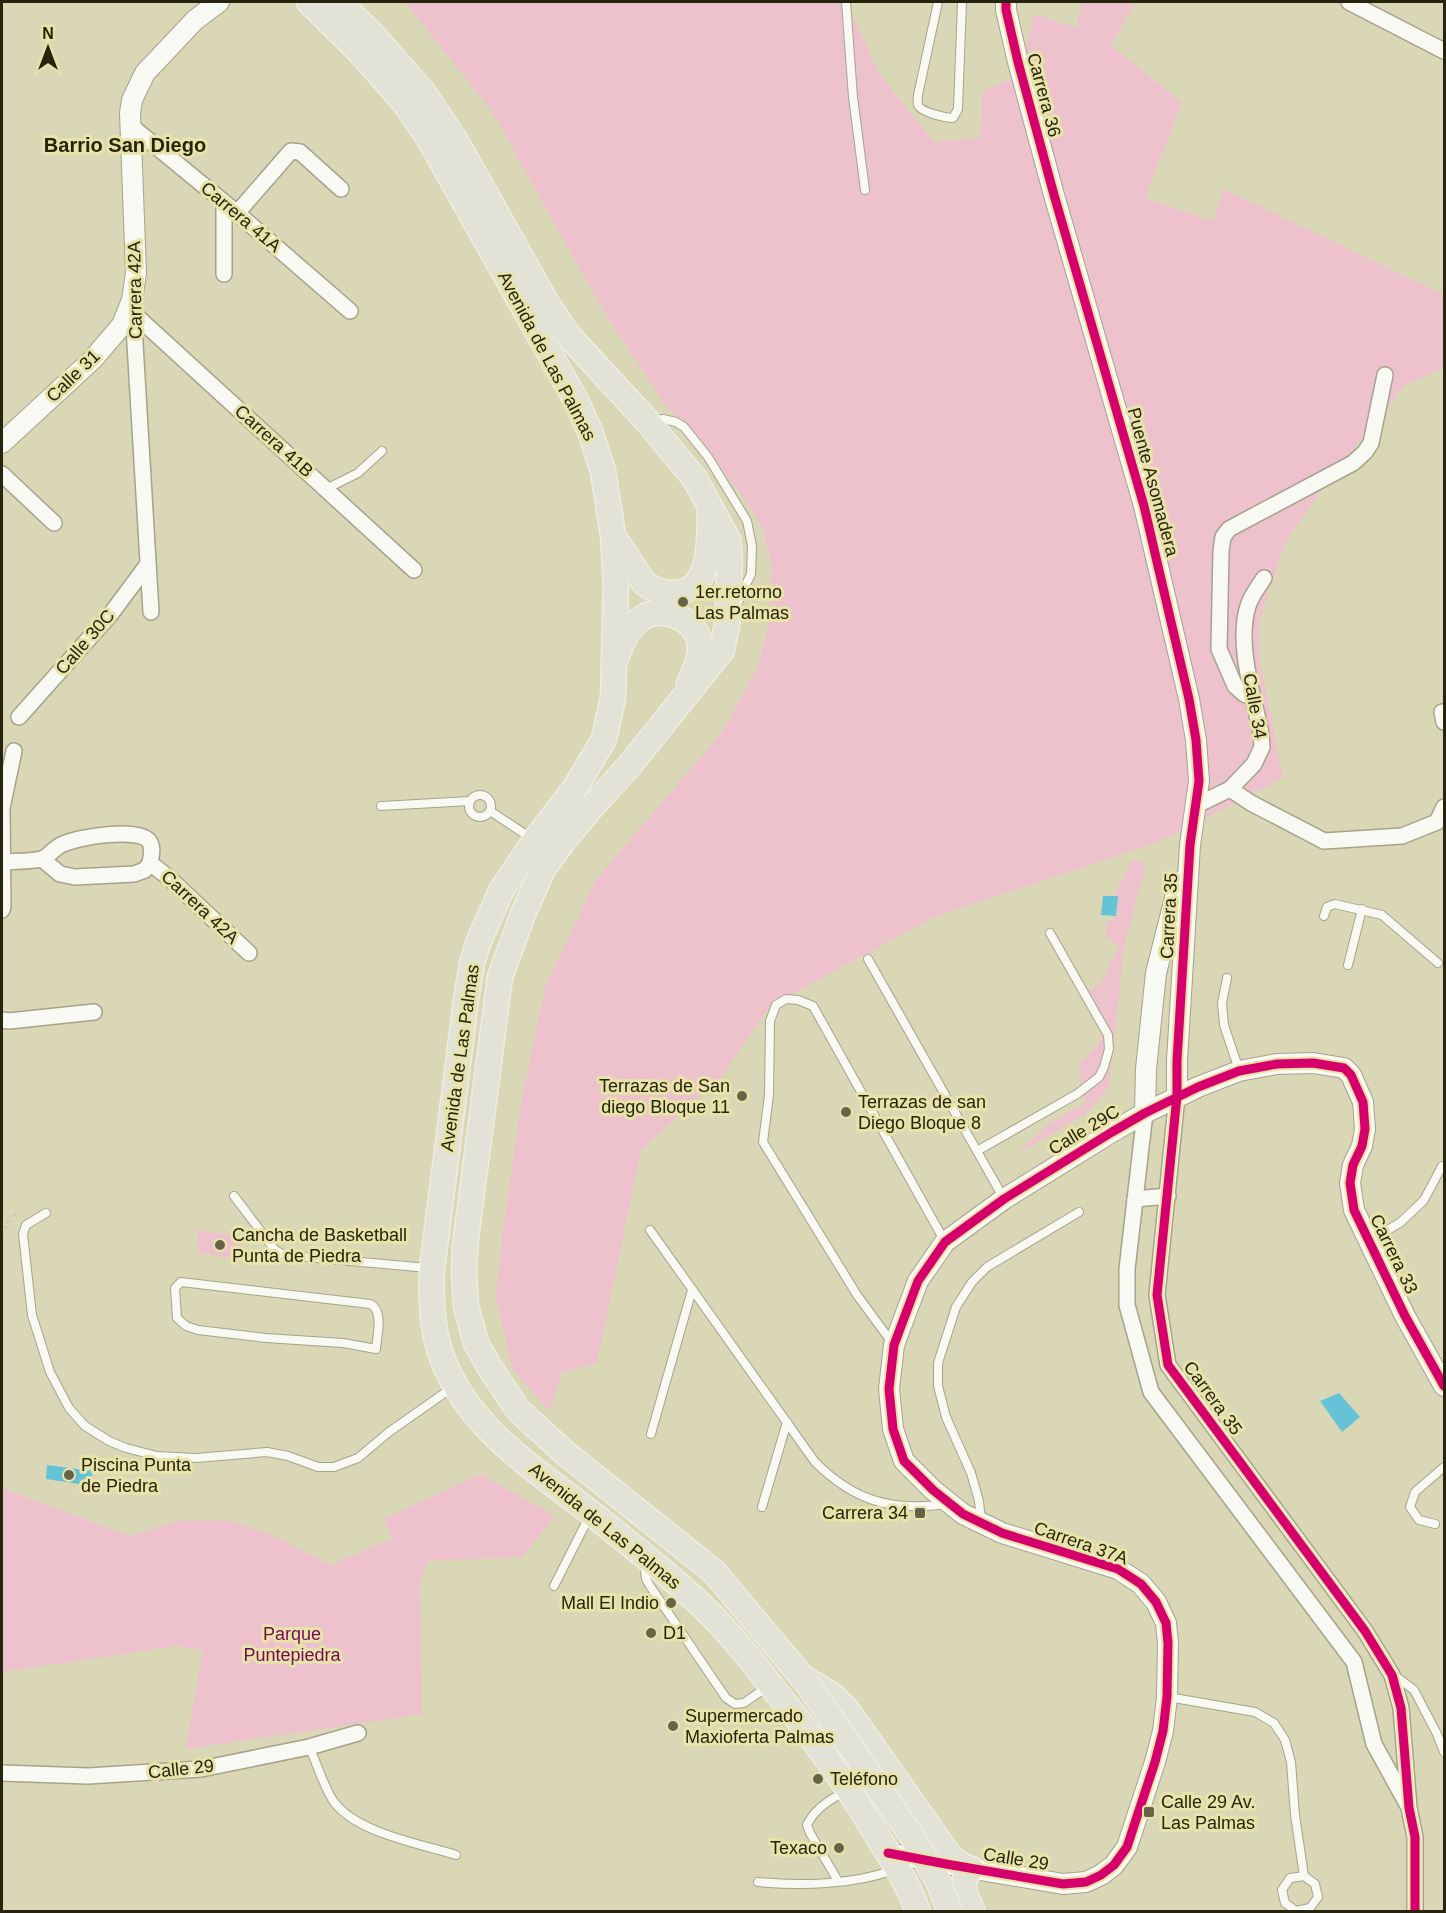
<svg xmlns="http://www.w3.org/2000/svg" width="1446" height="1913" viewBox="0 0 1446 1913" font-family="Helvetica,sans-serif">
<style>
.green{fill:#edc2cc}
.water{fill:#64c3d6}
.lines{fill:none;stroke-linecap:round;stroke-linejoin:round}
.service-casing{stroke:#a5a38a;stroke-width:10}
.minor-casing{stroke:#a5a38a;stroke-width:18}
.tertiary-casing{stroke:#a5a38a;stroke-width:22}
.primary-casing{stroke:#eeeddf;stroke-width:27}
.path{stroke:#cac9c0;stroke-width:3;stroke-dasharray:3 3;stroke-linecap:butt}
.service{stroke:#f9f9f4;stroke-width:8}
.minor{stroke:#f9f9f4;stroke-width:15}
.tertiary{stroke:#f9f9f4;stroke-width:20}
.primary{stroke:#e3e2d7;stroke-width:24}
.primary-bridge-casing{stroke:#eeeddf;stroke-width:27;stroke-linecap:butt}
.primary-bridge{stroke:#e3e2d7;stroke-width:24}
.cycleway-casing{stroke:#e8e3a9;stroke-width:13}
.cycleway{stroke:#d6006c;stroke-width:9}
.poi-dot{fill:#666349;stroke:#e8e3a9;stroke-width:2}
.labels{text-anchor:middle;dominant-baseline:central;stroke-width:6;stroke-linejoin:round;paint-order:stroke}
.street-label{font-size:18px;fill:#27240e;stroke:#e8e3a9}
.poi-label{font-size:18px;fill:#27240e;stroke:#e8e3a9;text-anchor:start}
.park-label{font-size:18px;fill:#740857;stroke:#e8e3a9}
.neighbourhood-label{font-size:20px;font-weight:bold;fill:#27240e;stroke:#e8e3a9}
</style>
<rect width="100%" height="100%" fill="#dad7b7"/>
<g class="green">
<polygon points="405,2 846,2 880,75 934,142 980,138 983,91 1020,75 1034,14 1076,28 1082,2 1136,2 1111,45 1182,103 1145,198 1212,221 1224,189 1444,295 1444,368 1405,385 1325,485 1286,541 1259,622 1259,655 1283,778 1156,843 934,917 770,1006 720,1078 641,1150 597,1363 562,1372 549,1411 512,1369 496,1297 503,1229 521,1104 545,987 596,880 723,731 758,666 770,620 772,566 763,529 746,501 706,450 664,403 603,310 491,110"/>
<path d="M1132 860 1146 863 1124 949 1109 1085 1097 1103 1083 1115 1019 1153C1035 1132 1061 1116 1085 1103L1080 1087 1079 1064 1098 1046 1104 1027 1085 993 1101 983 1115 953 1120 948 1106 936V923L1117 916V896H1114Z"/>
<polygon points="198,1230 243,1237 243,1260 197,1252"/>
<polygon points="480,1474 555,1516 522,1557 428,1561 420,1582 422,1714 186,1749 203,1650 177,1646 2,1672 2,1488 130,1536 179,1521 234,1521 280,1539 330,1565 392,1539 384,1519"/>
</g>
<g class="water">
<polygon points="1103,896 1118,896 1116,916 1101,915"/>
<polygon points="1339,1393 1360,1417 1342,1432 1320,1401"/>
<polygon points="47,1465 92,1471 92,1486 46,1479"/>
</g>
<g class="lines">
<defs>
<g id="service">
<polyline points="846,2 853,97 865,190"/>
<path d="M938 2 918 95C918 98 917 101 918 105 920 112 946 118 953 118L958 109 962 2"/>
<polyline points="652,421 663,419 676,422 684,427 708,457 747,521 752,546 751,574 737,604"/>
<polyline points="326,489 358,473 382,451"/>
<circle cx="480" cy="806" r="11"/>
<polyline points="381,806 470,801"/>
<polyline points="490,811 531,838"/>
<polyline points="1324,916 1327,907 1335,904 1382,915 1438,963"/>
<polyline points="868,959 1003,1197"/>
<polyline points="1348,965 1362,909"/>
<polyline points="1227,978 1222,1003 1224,1025 1239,1070"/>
<polyline points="977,1151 1077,1094 1099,1077 1104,1067 1109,1049 1108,1035 1050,933"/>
<polyline points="234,1196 275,1250 284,1255 428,1268"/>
<polyline points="46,1213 26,1225 23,1234 32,1315 50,1372 69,1408 85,1426 109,1441 126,1448 157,1456 196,1458 267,1452 288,1456 318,1467 334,1467 358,1458 389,1432 453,1387"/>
<path d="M650 1230 815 1462C854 1501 892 1512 947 1504"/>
<polyline points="1370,1241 1401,1222 1424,1200 1442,1166"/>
<path d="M181 1282 370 1304C384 1310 377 1336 376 1349L343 1343 266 1338 198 1330 186 1326 177 1318 175 1288Z"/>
<polyline points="893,1344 857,1295 763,1142 769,1095 770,1021 776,1005 786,999 798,1000 813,1006 944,1240"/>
<polyline points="651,1434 692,1290"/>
<polyline points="762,1507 787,1422"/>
<polyline points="981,1521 979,1501 971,1473 946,1417 938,1386 938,1363 956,1307 972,1282 987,1267 1079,1212"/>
<polyline points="1435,1524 1419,1520 1410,1507 1415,1492 1444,1467"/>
<polyline points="644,1561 646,1579 650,1586 726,1698 735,1704 744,1703 767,1687"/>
<polyline points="554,1586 589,1517"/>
<polyline points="1394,1675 1414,1690 1437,1734 1444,1752"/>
<polyline points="1168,1697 1255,1712 1274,1723 1285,1740 1291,1762 1295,1815 1304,1876 1315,1884 1318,1897 1310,1908 1296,1911 1285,1903 1282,1890 1290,1878 1304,1876"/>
<path d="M309 1747C316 1761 325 1790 334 1802 357 1833 421 1844 456 1855"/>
<path d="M838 1881 810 1833 807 1825C814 1810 830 1799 845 1792"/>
<path d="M758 1882C800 1886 853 1885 893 1870"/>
</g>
<g id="minor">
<polyline points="1349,2 1444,51"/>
<polyline points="130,125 237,213 350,311"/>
<polyline points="224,203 224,274"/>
<polyline points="237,213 291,151 300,152 341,189"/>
<polyline points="133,310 151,612"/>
<polyline points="133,313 414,570"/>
<polyline points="2,474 54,523"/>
<polyline points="1254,698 1244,694 1235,686 1219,649 1221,551 1223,537 1229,529 1353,463 1365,452 1371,443 1385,375"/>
<polyline points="1442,712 1444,722"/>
<polyline points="19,717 110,615 148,564"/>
<polyline points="1230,789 1251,803 1324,841 1402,836 1437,822 1444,807"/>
<path d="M1195 806 1230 789 1254 764 1262 747 1261 734C1254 697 1236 644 1248 606 1251 596 1259 586 1264 578"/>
<polyline points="42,859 60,874 75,877 134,874 145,870 150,863"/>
<path d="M2 862C12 861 35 862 44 858 51 854 55 847 63 844 78 837 138 827 149 841 154 848 151 856 150 863L168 877 249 953"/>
<polyline points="2,910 3,906 2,808 14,751"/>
<polyline points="2,1020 9,1021 94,1012"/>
<polyline points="1177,1096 1157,1295 1168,1365 1365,1631 1392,1675 1401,1708 1409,1808 1415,1837 1415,1912"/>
<polyline points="1145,1113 1127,1269 1127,1305 1151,1392 1354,1662 1374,1744 1407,1804"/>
<polyline points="1135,1199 1168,1196"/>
<polyline points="2,1773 88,1776 201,1769 309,1747 358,1733"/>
</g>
<g id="tertiary">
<polyline points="1006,2 1006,10 1018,62 1054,195 1144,506 1189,699 1196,740 1199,781 1190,845 1177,1061 1177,1096"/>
<polyline points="2,443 93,359 122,325 132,300 136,273 130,113 132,100 145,73 195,20 219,2"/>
<polyline points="1145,1113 1146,1069 1156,973 1179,882"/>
<polyline points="888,1853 946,1864 1063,1884 1086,1882 1101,1875 1114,1865 1127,1847 1155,1762 1163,1731 1167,1697 1168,1643 1166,1623 1156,1602 1141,1584 1118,1569 1002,1533 963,1514 933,1490 904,1461 893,1429 889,1389 894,1345 918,1281 945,1242 1004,1199 1112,1132 1145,1113 1198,1087 1239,1071 1277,1064 1313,1063 1344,1068 1351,1075 1363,1102 1365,1129 1362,1146 1353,1165 1350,1183 1354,1210 1405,1316 1444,1386"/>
</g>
<g id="primary">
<path d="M309 2 359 51 404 102 429 139 574 397 590 431 603 471 613 535 616 584 613 698 604 739 575 788 535 840 501 891 478 943 472 963 466 1000 432 1269C431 1294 431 1320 438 1345 460 1423 531 1466 591 1513 627 1542 665 1571 699 1603 727 1629 752 1661 776 1692 814 1739 849 1787 880 1840 894 1863 909 1885 918 1912"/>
<polyline points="339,2 371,33 423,92 457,143 546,302 568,335 648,422 695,479 728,540 730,560 727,625 722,650 629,766 590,809 565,839 543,869 523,914 500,977 465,1246 464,1273 466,1306 476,1343 490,1368 518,1410 565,1453 714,1572 807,1683"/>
<path d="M614 537 644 583C653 590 662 593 674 593 714 592 709 536 710 508"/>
<path d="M617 656C622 641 628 627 642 618 663 604 700 620 700 648 700 661 694 672 689 684"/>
<polyline points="802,1677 832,1695 847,1710 946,1851 955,1861 967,1868"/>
<path d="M972 1869C957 1882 966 1897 973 1912"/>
</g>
</defs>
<use href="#service" class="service-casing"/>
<use href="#minor" class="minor-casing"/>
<use href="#tertiary" class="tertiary-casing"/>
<use href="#primary" class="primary-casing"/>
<polyline class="path" points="2,1234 11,1215 20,1214"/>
<use href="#service" class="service"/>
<use href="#minor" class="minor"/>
<use href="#tertiary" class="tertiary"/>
<use href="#primary" class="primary"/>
<defs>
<polyline id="primary-bridge" points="807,1683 913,1838 939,1883 950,1912"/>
</defs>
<use href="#primary-bridge" class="primary-bridge-casing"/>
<use href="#primary-bridge" class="primary-bridge"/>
<defs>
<g id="cycleway">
<polyline points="1006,2 1006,10 1018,62 1054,195 1144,506 1189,699 1196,740 1199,781 1190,845 1177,1061 1177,1096 1157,1295 1168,1365 1365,1631 1392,1675 1401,1708 1409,1808 1415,1837 1415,1912"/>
<polyline points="888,1853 946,1864 1063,1884 1086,1882 1101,1875 1114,1865 1127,1847 1155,1762 1163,1731 1167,1697 1168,1643 1166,1623 1156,1602 1141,1584 1118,1569 1002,1533 963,1514 933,1490 904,1461 893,1429 889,1389 894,1345 918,1281 945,1242 1004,1199 1112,1132 1145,1113 1198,1087 1239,1071 1277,1064 1313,1063 1344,1068 1351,1075 1363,1102 1365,1129 1362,1146 1353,1165 1350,1183 1354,1210 1405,1316 1444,1386"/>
</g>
</defs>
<use href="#cycleway" class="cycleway-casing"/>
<use href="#cycleway" class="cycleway"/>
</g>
<g class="poi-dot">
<circle cx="683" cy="602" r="6"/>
<circle cx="742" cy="1096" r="6"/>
<circle cx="846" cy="1112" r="6"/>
<circle cx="220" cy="1245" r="6"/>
<circle cx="69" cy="1475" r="6"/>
<rect x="914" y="1507" width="12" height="12" rx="3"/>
<circle cx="671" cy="1603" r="6"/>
<circle cx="651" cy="1633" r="6"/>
<circle cx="673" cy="1726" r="6"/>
<circle cx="818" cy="1779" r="6"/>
<rect x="1143" y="1806" width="12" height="12" rx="3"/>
<circle cx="839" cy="1848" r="6"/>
</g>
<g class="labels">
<g class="street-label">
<text transform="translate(1044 95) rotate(75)">Carrera 36</text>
<text transform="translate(241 217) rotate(40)">Carrera 41A</text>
<text transform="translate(135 290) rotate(-91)">Carrera 42A</text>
<text transform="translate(547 356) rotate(62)">Avenida de Las Palmas</text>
<text transform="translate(73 376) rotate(-44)">Calle 31</text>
<text transform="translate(274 441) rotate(42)">Carrera 41B</text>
<text transform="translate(1153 482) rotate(75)">Puente Asomadera</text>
<text transform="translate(85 642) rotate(-49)">Calle 30C</text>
<text transform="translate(1255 706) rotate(80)">Calle 34</text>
<text transform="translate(200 907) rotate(43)">Carrera 42A</text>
<text transform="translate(1169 916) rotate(-87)">Carrera 35</text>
<text transform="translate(460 1058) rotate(-82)">Avenida de Las Palmas</text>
<text transform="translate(1084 1130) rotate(-31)">Calle 29C</text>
<text transform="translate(1394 1254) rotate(64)">Carrera 33</text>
<text transform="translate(1213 1398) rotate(54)">Carrera 35</text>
<text transform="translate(605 1526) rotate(39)">Avenida de Las Palmas</text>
<text transform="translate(1081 1543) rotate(19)">Carrera 37A</text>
<text transform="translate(181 1769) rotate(-6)">Calle 29</text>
<text transform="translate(1016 1859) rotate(9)">Calle 29</text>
</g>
<g class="poi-label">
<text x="695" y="592">1er.retorno<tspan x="695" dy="21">Las Palmas</tspan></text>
<text x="730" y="1086" text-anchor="end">Terrazas de San<tspan x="730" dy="21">diego Bloque 11</tspan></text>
<text x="858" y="1102">Terrazas de san<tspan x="858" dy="21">Diego Bloque 8</tspan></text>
<text x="232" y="1235">Cancha de Basketball<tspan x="232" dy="21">Punta de Piedra</tspan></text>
<text x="81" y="1465">Piscina Punta<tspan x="81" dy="21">de Piedra</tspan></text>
<text x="908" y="1513" text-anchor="end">Carrera 34</text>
<text x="659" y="1603" text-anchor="end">Mall El Indio</text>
<text x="663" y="1633">D1</text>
<text x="685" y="1716">Supermercado<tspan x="685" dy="21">Maxioferta Palmas</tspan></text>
<text x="830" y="1779">Teléfono</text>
<text x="1161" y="1802">Calle 29 Av.<tspan x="1161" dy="21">Las Palmas</tspan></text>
<text x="827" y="1848" text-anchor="end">Texaco</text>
</g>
<g class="park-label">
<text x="292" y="1634">Parque<tspan x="292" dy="21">Puntepiedra</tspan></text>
</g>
<g class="neighbourhood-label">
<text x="125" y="145">Barrio San Diego</text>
</g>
</g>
<rect width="1446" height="1913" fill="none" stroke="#27240e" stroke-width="6"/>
<g transform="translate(48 48)" stroke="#e8e3a9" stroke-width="4.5" paint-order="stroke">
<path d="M0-4.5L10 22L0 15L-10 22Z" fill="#27240e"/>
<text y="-9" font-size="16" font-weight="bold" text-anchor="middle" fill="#27240e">N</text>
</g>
</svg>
